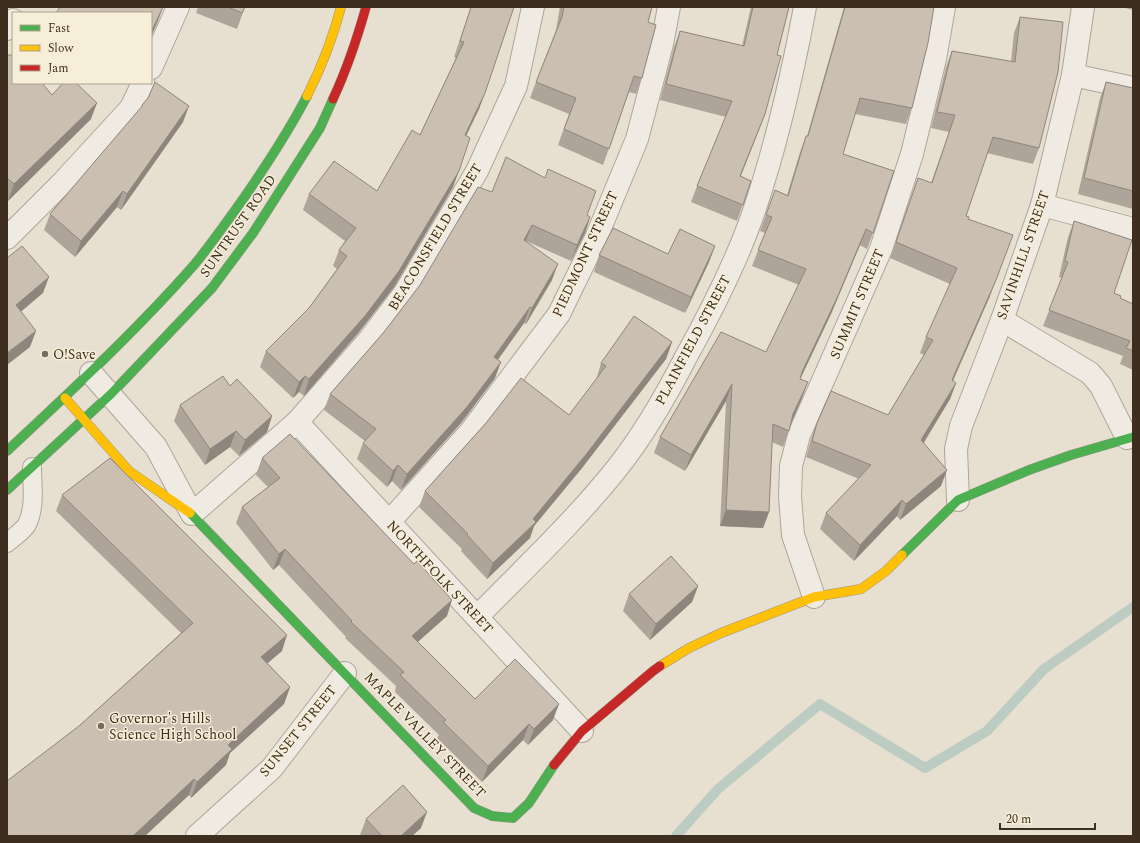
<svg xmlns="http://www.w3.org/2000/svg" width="1140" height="843" viewBox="0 0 1140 843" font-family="Spectral,serif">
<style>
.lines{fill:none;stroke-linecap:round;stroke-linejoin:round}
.stream{stroke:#bcccc2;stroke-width:10}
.lane-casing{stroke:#ada599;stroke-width:20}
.street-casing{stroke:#ada599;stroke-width:24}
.fast-casing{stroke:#9c958a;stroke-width:10}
.slow-casing{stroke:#9c958a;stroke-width:10}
.jam-casing{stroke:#9c958a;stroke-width:10}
.lane{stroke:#efebe3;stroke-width:18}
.street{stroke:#efebe3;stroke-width:22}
.fast{stroke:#4caf50;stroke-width:9}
.slow{stroke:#ffc107;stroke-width:9}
.jam{stroke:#c62828;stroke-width:9}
.wall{fill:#afa499}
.shaded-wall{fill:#8e867d}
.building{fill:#cbbfb2;stroke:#8e867d}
.poi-dot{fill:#786c5e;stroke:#f7eed8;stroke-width:1.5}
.labels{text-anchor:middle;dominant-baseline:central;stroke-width:3;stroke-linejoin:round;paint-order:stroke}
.street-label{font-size:14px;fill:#3d2e20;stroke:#f7eed8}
.poi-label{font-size:14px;fill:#3d2e20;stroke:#f7eed8;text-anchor:start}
</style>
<rect width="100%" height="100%" fill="#e7e0d1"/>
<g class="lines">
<polyline class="stream" points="676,836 718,789 820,704 925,768 987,731 1044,669 1133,607"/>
<defs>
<path id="lane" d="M7 543C13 538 21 532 26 526 36 509 32 486 32 467"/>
<g id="street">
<polyline points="7,29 13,20"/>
<polyline points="151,68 178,7"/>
<polyline points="1073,75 1133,88"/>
<polyline points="1042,205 1133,229"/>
<polyline points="7,238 63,182 131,108 143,83"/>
<polyline points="1002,320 1090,373 1101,386 1127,438"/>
<polyline points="91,373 156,447 192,514 297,422 369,340 404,294 477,171 516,86 533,7"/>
<polyline points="297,422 582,731"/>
<polyline points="958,500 956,449 961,426 1002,320 1042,205 1073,75 1083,7"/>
<polyline points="389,522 471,431 559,314 596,238 637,139 662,44 669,7"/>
<polyline points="814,597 793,535 790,496 791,466 799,435 881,249 912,154 935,59 944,7"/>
<path d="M477 617C525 568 575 521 618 467 645 433 667 394 687 355 712 310 736 263 753 214 776 147 792 77 805 7"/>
<polyline points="197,836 272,768 345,673"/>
</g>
<g id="fast">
<path d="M7 451C71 391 136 331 194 265 213 242 231 216 248 192 269 161 290 129 307 96"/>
<polyline points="7,490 111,394 212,288 253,233 320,128 333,99"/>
<polyline points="190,513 474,808 492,816 513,818 529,803 554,765"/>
<polyline points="902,555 958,500 1029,470 1071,455 1133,437"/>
</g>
<g id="slow">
<path d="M307 96C321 68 333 38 341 7"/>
<polyline points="65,398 129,471 190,513"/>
<polyline points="660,666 689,648 721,633 814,597 861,589 886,571 902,555"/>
</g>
<g id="jam">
<path d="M333 99C347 69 357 39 366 7"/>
<polyline points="554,765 582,731 653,671 660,666"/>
</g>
</defs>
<use href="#lane" class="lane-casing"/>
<use href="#street" class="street-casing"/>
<use href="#fast" class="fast-casing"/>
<use href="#slow" class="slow-casing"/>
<use href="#jam" class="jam-casing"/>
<use href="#lane" class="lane"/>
<use href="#street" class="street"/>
<use href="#fast" class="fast"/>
<use href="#slow" class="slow"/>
<use href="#jam" class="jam"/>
</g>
<g class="wall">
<polygon points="198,7 245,7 237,29 196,13"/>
<polygon points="471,7 514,7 479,109 466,135 453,187 394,287 359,332 304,396 299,392 293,398 260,367 266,351 309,308 337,269 333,266 339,250 345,241 303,210 309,194 377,191 420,135 456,58 454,57"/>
<polygon points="560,7 652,7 648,22 642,78 636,94 629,92 603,165 558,145 569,114 530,98 556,30"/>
<polygon points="751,7 789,7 777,55 765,114 741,176 751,181 737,221 691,202 697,186 726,117 660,100 674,47 680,31 742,46"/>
<polygon points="844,7 934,7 912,108 906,124 855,114 843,154 873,233 867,249 860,245 831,314 800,379 802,398 792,421 789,431 783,447 772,442 769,512 763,528 720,526 726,401 685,471 654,453 660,437 766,352 799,285 752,266 765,233 760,231 775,190 787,195 800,152 806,136 807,136"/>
<polygon points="1121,7 1133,7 1133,10"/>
<polygon points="1020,17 1039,148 1033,164 987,153 966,216 968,219 990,296 953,381 956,383 950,399 924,443 941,486 900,520 897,516 854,561 820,529 826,513 859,479 806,457 811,439 817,423 888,415 924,355 920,353 926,337 950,284 890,258 918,178 931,183 949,132 931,128 946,67 952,51 1011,62 1014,33"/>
<polygon points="7,55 52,95 91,119 8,201 7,199"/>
<polygon points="1106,82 1133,88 1133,209 1078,194 1100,98"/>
<polygon points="142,105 183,122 121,210 117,207 75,257 44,230 50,214 141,108"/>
<polygon points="492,192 587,215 590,217 585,233 571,261 526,241 526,242 552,280 526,324 524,323 498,360 495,378 461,423 401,490 392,481 387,487 357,459 363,443 365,441 324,410 330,394 384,332"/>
<polygon points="1074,221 1114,293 1120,298 1133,304 1133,370 1120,364 1123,356 1043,326 1062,278 1059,277 1068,237"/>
<polygon points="715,246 709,262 685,313 594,272 599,255 668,254"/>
<polygon points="672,342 666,359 582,468 534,526 530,538 487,579 461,551 462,549 419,507 425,491 486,423 569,415 596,380 601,363"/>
<polygon points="230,386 272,416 267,432 239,456 230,447 205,465 174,421 180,405"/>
<polygon points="262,458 447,616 418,642 475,699 553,720 528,745 523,740 482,782 437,738 439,735 395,692 396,686 345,638 346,637 279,565 273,570 236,523 242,507 268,487 256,475"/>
<polygon points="62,495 282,651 267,663 290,687 284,704 230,753 226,765 191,798 189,795 145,836 7,836 79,726 181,633 56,511"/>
<polygon points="698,586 692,602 650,640 623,611 629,594"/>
<polygon points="366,819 421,828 412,836 361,836 360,835"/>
</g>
<g class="shaded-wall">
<polygon points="163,7 158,21 151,37 151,32"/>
<polygon points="485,93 479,109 459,151 465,135"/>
<polygon points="97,103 91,119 8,201 14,184"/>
<polygon points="189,106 183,122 121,210 127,194"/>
<polygon points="765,114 759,130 734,192 740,176"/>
<polygon points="459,171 453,187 394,287 359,332 304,396 309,379"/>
<polygon points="123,191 117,207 75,257 81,241"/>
<polygon points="590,217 585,233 571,261 577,245"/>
<polygon points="532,225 526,241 518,256 524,240"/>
<polygon points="866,229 860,245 831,314 796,388 802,372"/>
<polygon points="715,246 709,262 685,313 691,297"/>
<polygon points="558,264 552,280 526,324 532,308"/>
<polygon points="49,277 43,293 10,321 16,305"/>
<polygon points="996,280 990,296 946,396 952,380"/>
<polygon points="530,307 524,323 488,373 494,357"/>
<polygon points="36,331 30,347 7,365 7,353"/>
<polygon points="672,342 666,359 582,468 534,526 530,538 487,579 493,563 533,519"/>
<polygon points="501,362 495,378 461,423 401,490 407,474"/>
<polygon points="305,376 299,392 293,398 299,382"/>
<polygon points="808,382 802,398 788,430 793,414"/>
<polygon points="956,383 950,399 915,456 921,440"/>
<polygon points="732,384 726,401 685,471 691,455"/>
<polygon points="272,416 267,432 239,456 245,440"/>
<polygon points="236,431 230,447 205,465 210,449"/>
<polygon points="398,465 392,481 387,487 393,471"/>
<polygon points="947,470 941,486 900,520 906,504"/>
<polygon points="902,500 897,516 854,561 860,545"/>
<polygon points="726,510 769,512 763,528 720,526"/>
<polygon points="285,549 279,565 273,570 279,554"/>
<polygon points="698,586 692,602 650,640 656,624"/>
<polygon points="452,600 447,616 406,652 412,636"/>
<polygon points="287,635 282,651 256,673 261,657"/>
<polygon points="290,687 284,704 230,753 226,765 191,798 197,782 228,745"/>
<polygon points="559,704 553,720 528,745 534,729"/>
<polygon points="529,724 523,740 482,782 488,766"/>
<polygon points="194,779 189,795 145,836 133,836"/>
<polygon points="427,812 421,828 412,836 401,836"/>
</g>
<g class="building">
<polygon points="60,7 163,7 156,22 151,32 151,13 56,13"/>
<polygon points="228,7 245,7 242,13"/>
<polygon points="471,7 514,7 485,93 465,135 470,138 459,171 399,271 365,316 309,379 305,376 299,382 266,351 309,308 347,256 339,250 356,228 309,194 334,161 377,191 412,130 420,135 464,42 460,41"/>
<polygon points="564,7 652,7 648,22 656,25 642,78 634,76 609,149 564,129 576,98 536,82 562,17"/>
<polygon points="753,7 789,7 777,55 781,56 765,114 740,176 751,181 743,205 697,186 732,101 666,84 680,31 744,46"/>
<polygon points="845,7 934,7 928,43 912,108 860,98 843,154 894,171 873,233 866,229 837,298 802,372 800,379 808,382 793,414 789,431 773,424 769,512 726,510 732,384 691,455 660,437 721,332 766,352 806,269 758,250 772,217 766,215 775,190 788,196 806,136 808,136"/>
<polygon points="1020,17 1063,22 1058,72 1039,148 993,137 966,216 969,217 968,219 1013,235 996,280 952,380 956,383 921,440 947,470 906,504 902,500 860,545 826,513 871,465 812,441 817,423 831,391 888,415 933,340 926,337 957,268 896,242 918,178 932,183 955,115 937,112 952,51 1015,62"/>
<polygon points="7,55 13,55 13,83 42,83 52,95 63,83 76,83 97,103 14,184 7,178"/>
<polygon points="155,82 189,106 127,194 123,191 81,241 50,214 143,105 142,105 148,98"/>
<polygon points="1106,82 1133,88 1133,191 1084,178"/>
<polygon points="506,157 545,178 548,169 596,191 587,215 590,217 577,245 532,225 524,240 558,264 532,308 530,307 494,357 501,362 467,407 407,474 398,465 393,471 363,443 376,429 330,394 384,332 420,285 478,187 492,192"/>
<polygon points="1074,221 1132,240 1114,293 1121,296 1120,298 1133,304 1133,351 1126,348 1130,341 1049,310 1068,262 1065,261"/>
<polygon points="613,228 668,254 680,229 715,246 691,297 599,255"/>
<polygon points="22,246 49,277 16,305 36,331 7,353 7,258"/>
<polygon points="634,316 672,342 588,452 533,519 536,522 493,563 467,535 468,534 425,491 486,423 521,378 569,415 606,366 601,363"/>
<polygon points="223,376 230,386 237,379 272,416 245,440 236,431 210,449 180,405"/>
<polygon points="290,434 414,564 417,561 452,600 412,636 475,699 515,659 559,704 534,729 529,724 488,766 443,722 446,720 400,675 404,672 351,622 352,621 285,549 279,554 242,507 280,478 262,458"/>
<polygon points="110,458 287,635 261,657 290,687 228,745 232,749 197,782 194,779 133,836 7,836 7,781 79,726 193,623 62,495"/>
<polygon points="671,556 698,586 656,624 629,594"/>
<polygon points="403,785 427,812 401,836 382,836 366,819"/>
</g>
<g class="poi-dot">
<circle cx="45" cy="354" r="4"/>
<circle cx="101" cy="726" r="4"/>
</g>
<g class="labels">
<g class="street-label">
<text transform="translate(238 226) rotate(-55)">SUNTRUST ROAD</text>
<text transform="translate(435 237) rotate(-59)">BEACONSFIELD STREET</text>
<text transform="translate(585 254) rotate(-65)">PIEDMONT STREET</text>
<text transform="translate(1023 255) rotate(-71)">SAVINHILL STREET</text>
<text transform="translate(857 304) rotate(-67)">SUMMIT STREET</text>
<text transform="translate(693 340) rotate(-62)">PLAINFIELD STREET</text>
<text transform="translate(440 577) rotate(47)">NORTHFOLK STREET</text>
<text transform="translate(298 731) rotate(-51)">SUNSET STREET</text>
<text transform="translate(425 735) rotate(46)">MAPLE VALLEY STREET</text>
</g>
<g class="poi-label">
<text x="53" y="354">O!Save</text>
<text x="109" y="718">Governor's Hills<tspan x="109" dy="16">Science High School</tspan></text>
</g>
</g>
<rect width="1140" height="843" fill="none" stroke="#3d2e20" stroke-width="16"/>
<rect x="12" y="12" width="140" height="72" fill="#f7eed8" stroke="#ada18e"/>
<rect x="20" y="25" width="20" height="6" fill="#4caf50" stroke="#ada18e"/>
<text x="48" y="32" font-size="12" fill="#3d2e20">Fast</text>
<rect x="20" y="45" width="20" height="6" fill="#ffc107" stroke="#ada18e"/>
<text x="48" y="52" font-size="12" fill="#3d2e20">Slow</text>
<rect x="20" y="65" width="20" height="6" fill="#c62828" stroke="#ada18e"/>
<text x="48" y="72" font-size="12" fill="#3d2e20">Jam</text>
<path d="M1000 823v6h95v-6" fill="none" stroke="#3d2e20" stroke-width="2"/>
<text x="1006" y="823" font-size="12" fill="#3d2e20" stroke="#f7eed8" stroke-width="3" paint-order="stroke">20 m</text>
</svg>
